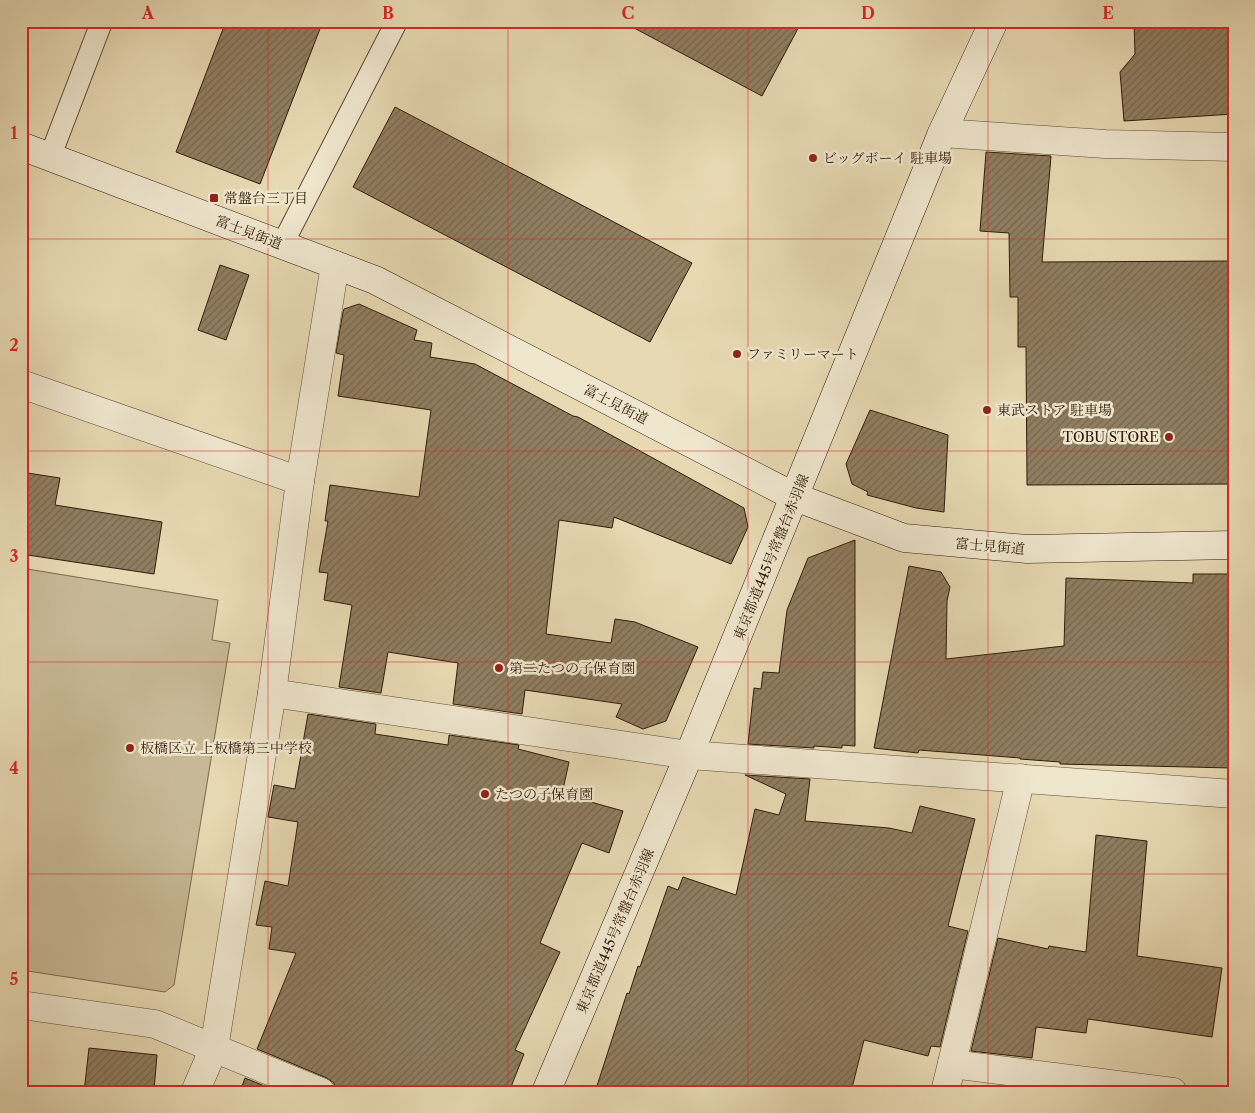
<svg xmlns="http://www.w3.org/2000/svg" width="1255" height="1113" viewBox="0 0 1255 1113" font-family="'Libre Caslon Text','Noto Serif JP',serif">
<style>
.pitch{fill:#c8b996;stroke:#7d6a4f}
.building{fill:url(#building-hatch);stroke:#321b08}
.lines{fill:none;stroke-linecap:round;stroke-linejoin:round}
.lane-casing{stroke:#5f4a33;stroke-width:23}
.street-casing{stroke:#5f4a33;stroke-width:29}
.secondary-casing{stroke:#321b08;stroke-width:29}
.lane{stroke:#efe6ce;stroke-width:21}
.street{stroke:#efe6ce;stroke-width:28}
.secondary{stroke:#efe6ce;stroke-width:28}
.grid{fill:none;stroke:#d62828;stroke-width:1;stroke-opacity:0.55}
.poi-dot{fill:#8f2418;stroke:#efe6ce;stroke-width:2}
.labels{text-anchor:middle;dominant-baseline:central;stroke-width:5;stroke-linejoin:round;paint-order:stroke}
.poi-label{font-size:14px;fill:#321b08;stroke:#efe6ce;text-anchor:start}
.street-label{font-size:14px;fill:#321b08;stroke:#efe6ce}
.neatline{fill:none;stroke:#d62828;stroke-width:2}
.grid-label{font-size:16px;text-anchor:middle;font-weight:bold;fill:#d62828}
</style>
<defs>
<pattern id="building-hatch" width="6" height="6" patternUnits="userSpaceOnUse" patternTransform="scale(1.25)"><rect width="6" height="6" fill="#907e61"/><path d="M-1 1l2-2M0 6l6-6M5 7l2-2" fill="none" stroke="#76664e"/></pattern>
</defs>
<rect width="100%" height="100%" fill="#e7d9b3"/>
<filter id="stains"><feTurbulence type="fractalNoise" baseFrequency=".004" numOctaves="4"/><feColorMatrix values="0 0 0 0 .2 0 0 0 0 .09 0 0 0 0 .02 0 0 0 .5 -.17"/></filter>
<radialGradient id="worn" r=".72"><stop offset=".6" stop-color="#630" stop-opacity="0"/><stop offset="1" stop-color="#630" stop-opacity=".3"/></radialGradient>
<polygon class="pitch" points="21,568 218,600 212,640 230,643 174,985 165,992 21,970"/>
<g class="building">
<polygon points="226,21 323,21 260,184 176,152"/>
<polygon points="621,21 802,21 762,96"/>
<polygon points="1134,21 1234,21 1234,114 1124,121 1120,72 1135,54"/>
<polygon points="395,107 692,263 650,342 353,187"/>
<polygon points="986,152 1051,156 1042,262 1234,261 1234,484 1027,485 1026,347 1018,347 1018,297 1010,297 1009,233 980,231"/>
<polygon points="220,265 249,275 226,340 198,330"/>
<polygon points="359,304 417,330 414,340 432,343 430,357 475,364 573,416 578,417 744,508 748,527 731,564 614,517 612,528 559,520 546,634 611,643 615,619 635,622 698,647 666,721 643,729 616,717 622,704 525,690 522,714 453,704 458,663 388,652 381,693 339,687 352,605 324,600 328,573 319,572 328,521 325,521 330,485 419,497 431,410 338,396 344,355 336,353 343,312 344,309"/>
<polygon points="870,410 948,435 944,512 916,508 867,495 868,492 852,484 846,464"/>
<polygon points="21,472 60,478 55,505 162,522 154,574 21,554"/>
<polygon points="855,540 855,746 842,745 842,748 814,746 814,748 748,744 754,688 761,689 763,672 779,673 787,610 808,558"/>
<polygon points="909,566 941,572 950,587 947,601 946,659 1064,646 1066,578 1193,583 1193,574 1234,574 1232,768 1060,764 1060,762 1020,759 1020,758 919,750 918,753 874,748"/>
<polygon points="308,714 376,724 375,734 448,745 449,735 519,745 518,749 569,762 562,794 623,811 609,853 582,843 540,943 560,952 515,1050 524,1054 509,1092 336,1092 334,1083 327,1078 257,1049 296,953 269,949 272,927 256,925 265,881 288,886 298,822 268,817 274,785 295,789"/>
<polygon points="745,775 810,779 805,821 889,828 912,833 920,806 975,819 948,926 968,931 940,1047 931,1046 928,1056 864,1040 851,1092 595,1092 627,993 629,994 638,966 640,967 668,886 678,890 683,877 736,895 755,809 779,815 786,794"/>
<polygon points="1096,835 1147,841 1137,956 1222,968 1212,1037 1088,1019 1086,1033 1036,1027 1032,1058 971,1051 998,938 1048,949 1049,946 1086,952"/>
<polygon points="89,1048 157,1055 154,1090 84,1092"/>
<polygon points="245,1078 279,1092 240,1092"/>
</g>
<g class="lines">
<defs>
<g id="lane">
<polyline points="50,157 102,21"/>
<polyline points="282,245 397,21"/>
</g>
<g id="street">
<polyline points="942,133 1105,144 1234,147"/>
<polyline points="21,384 300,481"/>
<polyline points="272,693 689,755 1234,794"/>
<polyline points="21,1005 155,1024 321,1092"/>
<polyline points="952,1064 1173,1092"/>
<polyline points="195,1092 214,1048 272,693 300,481 335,265"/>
<polyline points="945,1092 1021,778"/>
</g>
<g id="secondary">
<polyline points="21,146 375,280 795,497 904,538 1027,549 1234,545"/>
<polyline points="546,1092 689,755 942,133 994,21"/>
</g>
</defs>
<use href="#lane" class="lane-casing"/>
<use href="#street" class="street-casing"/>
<use href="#secondary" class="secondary-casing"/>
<use href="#lane" class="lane"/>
<use href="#street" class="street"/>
<use href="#secondary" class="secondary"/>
</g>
<path class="grid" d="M268 21V1092M508 21V1092M748 21V1092M988 21V1092M21 239H1234M21 451H1234M21 662H1234M21 874H1234"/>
<g class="poi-dot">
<circle cx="813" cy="158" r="5"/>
<rect x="209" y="193" width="10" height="10" rx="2.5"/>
<circle cx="737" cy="354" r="5"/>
<circle cx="987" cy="410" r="5"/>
<circle cx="1169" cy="437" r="5"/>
<circle cx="499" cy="668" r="5"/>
<circle cx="130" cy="748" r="5"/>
<circle cx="485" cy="794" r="5"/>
</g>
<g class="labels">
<g class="poi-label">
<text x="823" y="158">ビッグボーイ 駐車場</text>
<text x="224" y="198">常盤台三丁目</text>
<text x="747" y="354">ファミリーマート</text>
<text x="997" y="410">東武ストア 駐車場</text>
<text x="1159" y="437" text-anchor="end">TOBU STORE</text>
<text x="509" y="668">第二たつの子保育園</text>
<text x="140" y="748">板橋区立 上板橋第三中学校</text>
<text x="495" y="794">たつの子保育園</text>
</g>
<g class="street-label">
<text transform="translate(249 232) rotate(21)">富士見街道</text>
<text transform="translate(616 404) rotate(27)">富士見街道</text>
<text transform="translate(990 546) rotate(5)">富士見街道</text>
<text transform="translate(771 557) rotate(-68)">東京都道445号常盤台赤羽線</text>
<text transform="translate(615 931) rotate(-67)">東京都道445号常盤台赤羽線</text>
</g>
</g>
<rect width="1255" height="1113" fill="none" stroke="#e7d9b3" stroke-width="55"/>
<rect x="28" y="28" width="1200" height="1058" class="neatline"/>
<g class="grid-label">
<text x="148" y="19">A</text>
<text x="388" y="19">B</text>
<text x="628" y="19">C</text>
<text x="868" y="19">D</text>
<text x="1108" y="19">E</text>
<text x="14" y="139">1</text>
<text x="14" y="351">2</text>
<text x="14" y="562">3</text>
<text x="14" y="774">4</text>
<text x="14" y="985">5</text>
</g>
<rect width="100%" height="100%" filter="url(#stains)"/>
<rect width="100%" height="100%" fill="url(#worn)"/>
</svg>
